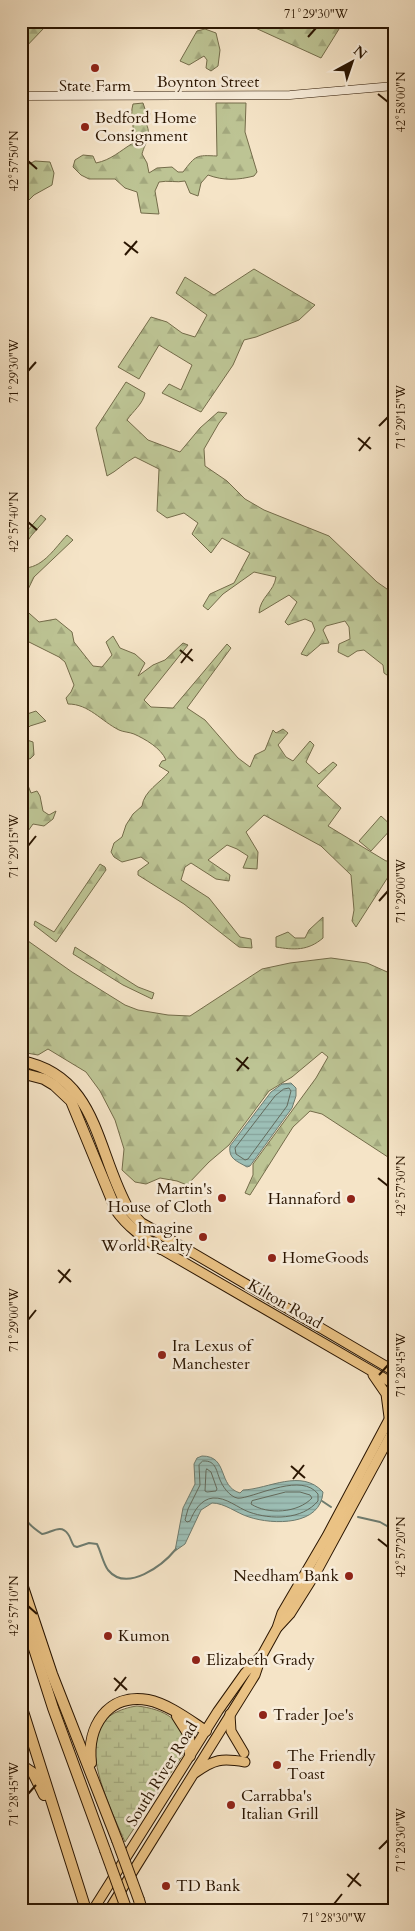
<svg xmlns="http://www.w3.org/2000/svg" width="415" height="1931" viewBox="0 0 415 1931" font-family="Cardo,serif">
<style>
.forest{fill:url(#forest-firs);stroke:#746c4a}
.wetland{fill:url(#wetland-marsh);stroke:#746c4a}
.pitch{fill:#bdc494;stroke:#746c4a}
.water{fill:url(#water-rules);stroke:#6e7b6e}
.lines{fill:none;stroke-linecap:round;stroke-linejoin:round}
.shore{stroke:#636a5c;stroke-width:1}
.stream{stroke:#6e7b6e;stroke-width:2}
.secondary-casing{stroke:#2a1501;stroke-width:9}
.primary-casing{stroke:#2a1501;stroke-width:11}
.highway-casing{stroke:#2a1501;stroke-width:12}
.secondary{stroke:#f8eddb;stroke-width:8}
.primary{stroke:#eac284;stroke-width:9}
.highway{stroke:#eac284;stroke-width:10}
.highway-bridge-casing{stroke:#2a1501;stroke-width:12;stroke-linecap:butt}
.highway-bridge{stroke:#eac284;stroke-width:10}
.ticks{fill:none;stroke:#2a1501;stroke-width:2}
.poi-dot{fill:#8f2418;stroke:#f8eddb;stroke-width:2}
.labels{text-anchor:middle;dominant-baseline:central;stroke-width:5;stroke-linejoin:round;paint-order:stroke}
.street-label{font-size:16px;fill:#2a1501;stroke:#f8eddb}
.poi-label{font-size:16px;fill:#2a1501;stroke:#f8eddb;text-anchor:start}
.neatline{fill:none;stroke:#2a1501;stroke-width:2}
.ticks-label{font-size:12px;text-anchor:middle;fill:#2a1501}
</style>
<defs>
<pattern id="forest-firs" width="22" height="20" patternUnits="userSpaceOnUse" patternTransform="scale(1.25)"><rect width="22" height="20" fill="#bdc494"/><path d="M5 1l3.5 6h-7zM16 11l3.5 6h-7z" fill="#a3a87e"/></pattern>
<pattern id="wetland-marsh" width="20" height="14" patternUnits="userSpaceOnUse" patternTransform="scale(1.25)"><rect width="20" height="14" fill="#bdc494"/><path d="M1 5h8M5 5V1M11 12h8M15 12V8" fill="none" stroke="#a3a87e"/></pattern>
<pattern id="water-rules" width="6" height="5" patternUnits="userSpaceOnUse" patternTransform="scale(1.25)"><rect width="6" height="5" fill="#9cbfb6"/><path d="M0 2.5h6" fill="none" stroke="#87a39b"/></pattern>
</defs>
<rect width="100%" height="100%" fill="#f5e4c7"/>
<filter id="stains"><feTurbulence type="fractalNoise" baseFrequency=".004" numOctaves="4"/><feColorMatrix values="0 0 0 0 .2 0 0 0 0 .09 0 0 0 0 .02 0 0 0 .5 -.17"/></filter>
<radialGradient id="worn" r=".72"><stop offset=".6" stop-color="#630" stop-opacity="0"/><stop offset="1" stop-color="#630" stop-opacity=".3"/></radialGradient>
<g class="forest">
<polygon points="21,21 37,21 44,28 21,52"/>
<polygon points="240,21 344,21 321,58"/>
<polygon points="205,29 216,33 220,50 218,66 211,71 206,68 207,60 204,56 189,65 180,61 197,31"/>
<path d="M143 103 145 109 150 113 149 120 145 121C153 136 145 142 142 154L147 163 149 173 157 168 172 167 178 172H183C196 155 196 155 217 156L216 103H246L245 132 257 172 254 176C238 180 224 181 208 175L201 183 198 196 190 193 185 181C177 183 168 180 159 182L155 191 159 214 141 213 137 192 125 188 115 179H89L81 175 73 167 75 160 83 155 93 156 96 163C111 160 120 151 133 143 136 130 129 117 133 104Z"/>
<polygon points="35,161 50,162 54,173 52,185 34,195 22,207 24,228 21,228 21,168"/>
<polygon points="254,269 315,305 299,320 256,337 244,340 233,365 201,412 162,393 169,384 181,390 192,365 159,345 139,379 118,367 151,317 167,322 182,333 195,337 207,315 176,293 185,277 214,295"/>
<path d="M126 382 145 393C143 404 133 411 127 420L148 440 180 452 200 428 218 412 227 413 219 423 204 449 205 466 227 481 245 499 264 510 329 536 377 582 394 594V680L384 673 383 665 364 650 357 651 348 657 338 652 339 644 350 639 349 627 345 621 326 626 323 630 329 643 321 644 307 656 301 654 315 630 312 622 305 619 288 625 285 622 297 602 289 595 259 613C260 597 274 592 276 577L254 572 223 594 208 610 203 606 210 594 234 583 250 553 222 538 211 553 192 534 198 523 184 513 167 518 157 511 159 469 135 457C124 463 117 471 107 476L96 428Z"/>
<polygon points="41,515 46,519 31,536 21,551 21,538"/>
<path d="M67 535 73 540 34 577 21 604V565L26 568C44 566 55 548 67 535Z"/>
<path d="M21 606 39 622 56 619 72 632 74 642 93 666 102 667 112 655 106 642 113 636 120 648 135 654 145 663 138 676 153 665 165 660 183 643 188 645 144 700 151 707 173 708 227 644 231 648 187 708 205 720 238 758 250 767 255 755 265 750 273 730 276 733 283 729 288 733 278 745 286 757 293 761 310 741 314 745 306 762 319 774 333 762 337 765 317 786 341 808 328 826 386 861 394 860V877H388L356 927 352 921 354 910 351 875 321 846 264 815 246 832 258 852 257 869 243 868 248 856 237 849 227 845 208 860 230 875 229 881 216 879 191 863 185 867 181 880 209 898 240 937 251 939 252 948 239 947 184 904 138 875V871L149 863 141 857 122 862 114 857 111 852 114 843 122 837 126 825 133 814 142 806C144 791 160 783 169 772L159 766 162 761 166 760C161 748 145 739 134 734 129 732 123 732 119 730 101 721 89 704 68 704L66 698 71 692 74 685 65 662 59 657 21 638Z"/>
<polygon points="36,711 46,721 30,726 23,733 24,739 33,742 34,755 30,759 21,755 21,712 24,715"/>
<polygon points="23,773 31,793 37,791 40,796 43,811 49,815 56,811 53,819 44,826 33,824 21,841 21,780"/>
<polygon points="100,864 105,867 106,870 56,942 34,925 35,921 54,932"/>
<path d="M323 917V938C308 951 294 950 276 947V937L288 932 295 938H305L309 930Z"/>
<path d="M21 936 72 972 125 1005 138 1010 168 1015 190 1016 262 969 290 963 331 958 367 963 394 975V1161L322 1114 310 1111 293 1127 250 1195 245 1193 253 1175V1164L316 1078 328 1057 322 1052 292 1077 269 1091 229 1145 209 1162 187 1185 177 1181 160 1178 146 1184 135 1182 122 1170 124 1149 115 1120 100 1091 86 1072 48 1049 38 1055 21 1052V979C27 967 21 950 21 936Z"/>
<polygon points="75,947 138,987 154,993 152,999 123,985 73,954"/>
</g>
<path class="wetland" d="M137 1706C164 1709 186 1720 186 1750L125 1842C113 1815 89 1765 96 1735 100 1717 121 1708 137 1706Z"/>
<polygon class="pitch" points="381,816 393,827 371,851 359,841"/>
<g class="water">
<path d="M291 1083 296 1088V1096L292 1108 250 1166 247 1167C237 1161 228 1159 230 1146L271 1092 282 1084Z"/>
<path d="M202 1456C229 1456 217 1486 240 1493L243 1490C269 1489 301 1468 323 1492 321 1526 273 1525 249 1517 236 1513 225 1503 212 1503L201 1510 185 1544 175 1551 183 1508 195 1484 194 1464 197 1458Z"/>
</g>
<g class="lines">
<g class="shore">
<polygon points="284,1089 289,1088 291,1091 287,1106 248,1159 245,1160 236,1154 235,1148 275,1096"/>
<path d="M203 1461C217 1460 216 1472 221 1482 224 1489 233 1500 241 1498 260 1495 302 1473 318 1494V1501C302 1520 271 1520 249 1512 238 1508 226 1497 213 1498 201 1499 194 1511 190 1521L187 1522 185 1520 188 1509 200 1485 199 1465Z"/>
<polygon points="207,1469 211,1472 217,1489 216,1491 207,1492 205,1491 206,1471"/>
<path d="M286 1492H300L310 1495 312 1498C298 1513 268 1515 251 1504L252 1501Z"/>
</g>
<g class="stream">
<path d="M21 1498C26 1520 23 1521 42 1534 51 1533 61 1523 68 1534 71 1538 71 1542 74 1546L77 1547 89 1543 97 1544C101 1552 103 1563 108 1570 127 1593 163 1565 176 1549"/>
<polyline points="322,1501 331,1507"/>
<polyline points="358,1517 380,1522 394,1530"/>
</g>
<defs>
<polyline id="secondary" points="21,96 290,95 394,86"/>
<g id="primary">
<polyline points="164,1236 394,1371"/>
<polyline points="161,1249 394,1384"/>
<polyline points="373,1375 386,1394 389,1417"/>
<polyline points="278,1627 290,1614 317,1571 394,1429"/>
<polyline points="230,1714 231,1731 244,1753"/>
<path d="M195 1773C214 1759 222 1758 245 1762"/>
<polyline points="93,1910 218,1711 245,1673 260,1657"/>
<polyline points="109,1910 255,1675 261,1657 277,1628 282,1613 327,1536 394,1410"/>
</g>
<g id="highway">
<path d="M21 1061C99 1076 96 1153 129 1210L141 1223 164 1236"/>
<path d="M21 1073 44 1079 54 1085 71 1101 116 1210C128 1227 144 1238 161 1249"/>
<polyline points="21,1581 52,1674 117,1840"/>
<polyline points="21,1608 53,1708 105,1850"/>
<polyline points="21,1705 86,1910"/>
<polyline points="177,1716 189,1735 190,1756"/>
<path d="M91 1763C87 1727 107 1693 148 1700 168 1704 189 1720 206 1731"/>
<polyline points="21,1765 33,1773 44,1795"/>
<polyline points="139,1900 142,1910"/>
<polyline points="388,1910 394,1907"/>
</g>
</defs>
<use href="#secondary" class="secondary-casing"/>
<use href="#primary" class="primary-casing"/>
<use href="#highway" class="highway-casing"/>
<use href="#secondary" class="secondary"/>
<use href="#primary" class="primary"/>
<use href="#highway" class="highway"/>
<defs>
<g id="highway-bridge">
<polyline points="117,1840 139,1900"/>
<polyline points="105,1850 126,1908"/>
</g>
</defs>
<use href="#highway-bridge" class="highway-bridge-casing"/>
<use href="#highway-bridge" class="highway-bridge"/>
</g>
<path class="ticks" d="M308 37 316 28M378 94 388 102M28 161 37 169M124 242 138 253M125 255 137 241M28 371 36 362M379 426 388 417M358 438 371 449M359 451 370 437M28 522 37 530M180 650 193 661M181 663 192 649M28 846 36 836M379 901 388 891M236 1058 249 1069M237 1071 248 1057M378 1178 388 1186M58 1270 71 1282M59 1283 70 1269M28 1320 36 1310M379 1375 388 1365M291 1466 305 1478M293 1479 304 1465M378 1539 388 1547M28 1606 37 1614M114 1678 127 1690M115 1691 126 1677M28 1794 36 1785M379 1849 388 1840M347 1874 361 1886M348 1887 359 1873M334 1904 342 1894"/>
<g class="poi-dot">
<circle cx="95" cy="68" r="5"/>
<circle cx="85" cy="127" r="5"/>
<circle cx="222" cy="1198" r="5"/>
<circle cx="351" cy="1199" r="5"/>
<circle cx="203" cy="1237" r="5"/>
<circle cx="272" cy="1258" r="5"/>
<circle cx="162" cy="1355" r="5"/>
<circle cx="349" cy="1576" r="5"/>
<circle cx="108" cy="1636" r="5"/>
<circle cx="196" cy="1660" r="5"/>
<circle cx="263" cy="1715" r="5"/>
<circle cx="277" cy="1765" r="5"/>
<circle cx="231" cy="1805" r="5"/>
<circle cx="166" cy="1886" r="5"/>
</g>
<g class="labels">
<g class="street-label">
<text x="208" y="82">Boynton Street</text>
<text transform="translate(285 1304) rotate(30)">Kilton Road</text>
<text transform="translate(162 1774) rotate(-58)">South River Road</text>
</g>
<g class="poi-label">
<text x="95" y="86" text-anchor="middle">State Farm</text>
<text x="95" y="118">Bedford Home<tspan x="95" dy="18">Consignment</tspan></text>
<text x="212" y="1189" text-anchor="end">Martin's<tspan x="212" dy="18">House of Cloth</tspan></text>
<text x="341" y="1199" text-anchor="end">Hannaford</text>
<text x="193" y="1228" text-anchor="end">Imagine<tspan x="193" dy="18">World Realty</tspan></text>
<text x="282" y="1258">HomeGoods</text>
<text x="172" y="1346">Ira Lexus of<tspan x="172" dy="18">Manchester</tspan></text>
<text x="339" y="1576" text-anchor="end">Needham Bank</text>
<text x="118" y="1636">Kumon</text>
<text x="206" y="1660">Elizabeth Grady</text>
<text x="273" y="1715">Trader Joe's</text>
<text x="287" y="1756">The Friendly<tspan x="287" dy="18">Toast</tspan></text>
<text x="241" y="1796">Carrabba's<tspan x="241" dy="18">Italian Grill</tspan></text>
<text x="176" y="1886">TD Bank</text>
</g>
</g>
<rect width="415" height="1931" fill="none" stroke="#f5e4c7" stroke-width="55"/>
<g transform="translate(352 62) rotate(40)" stroke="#f8eddb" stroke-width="4" paint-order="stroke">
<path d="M0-4L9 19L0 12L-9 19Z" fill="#2a1501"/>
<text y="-8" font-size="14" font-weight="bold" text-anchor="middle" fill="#2a1501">N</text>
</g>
<rect x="28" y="28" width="360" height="1876" class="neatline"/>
<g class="ticks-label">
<text x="316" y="18">71°29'30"W</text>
<text transform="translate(401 102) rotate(-90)" y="4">42°58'00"N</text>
<text transform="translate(14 161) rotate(-90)" y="4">42°57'50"N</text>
<text transform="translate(14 371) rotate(-90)" y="4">71°29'30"W</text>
<text transform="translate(401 417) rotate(-90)" y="4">71°29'15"W</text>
<text transform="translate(14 522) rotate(-90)" y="4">42°57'40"N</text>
<text transform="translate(14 846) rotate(-90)" y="4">71°29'15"W</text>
<text transform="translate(401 891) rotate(-90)" y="4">71°29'00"W</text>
<text transform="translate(401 1186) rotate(-90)" y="4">42°57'30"N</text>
<text transform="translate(14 1320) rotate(-90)" y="4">71°29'00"W</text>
<text transform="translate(401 1365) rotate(-90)" y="4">71°28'45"W</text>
<text transform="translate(401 1547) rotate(-90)" y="4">42°57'20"N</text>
<text transform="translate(14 1606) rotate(-90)" y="4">42°57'10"N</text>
<text transform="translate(14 1794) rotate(-90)" y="4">71°28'45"W</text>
<text transform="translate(401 1840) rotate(-90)" y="4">71°28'30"W</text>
<text x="334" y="1922">71°28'30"W</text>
</g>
<rect width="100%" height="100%" filter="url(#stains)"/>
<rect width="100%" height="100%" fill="url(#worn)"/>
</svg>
